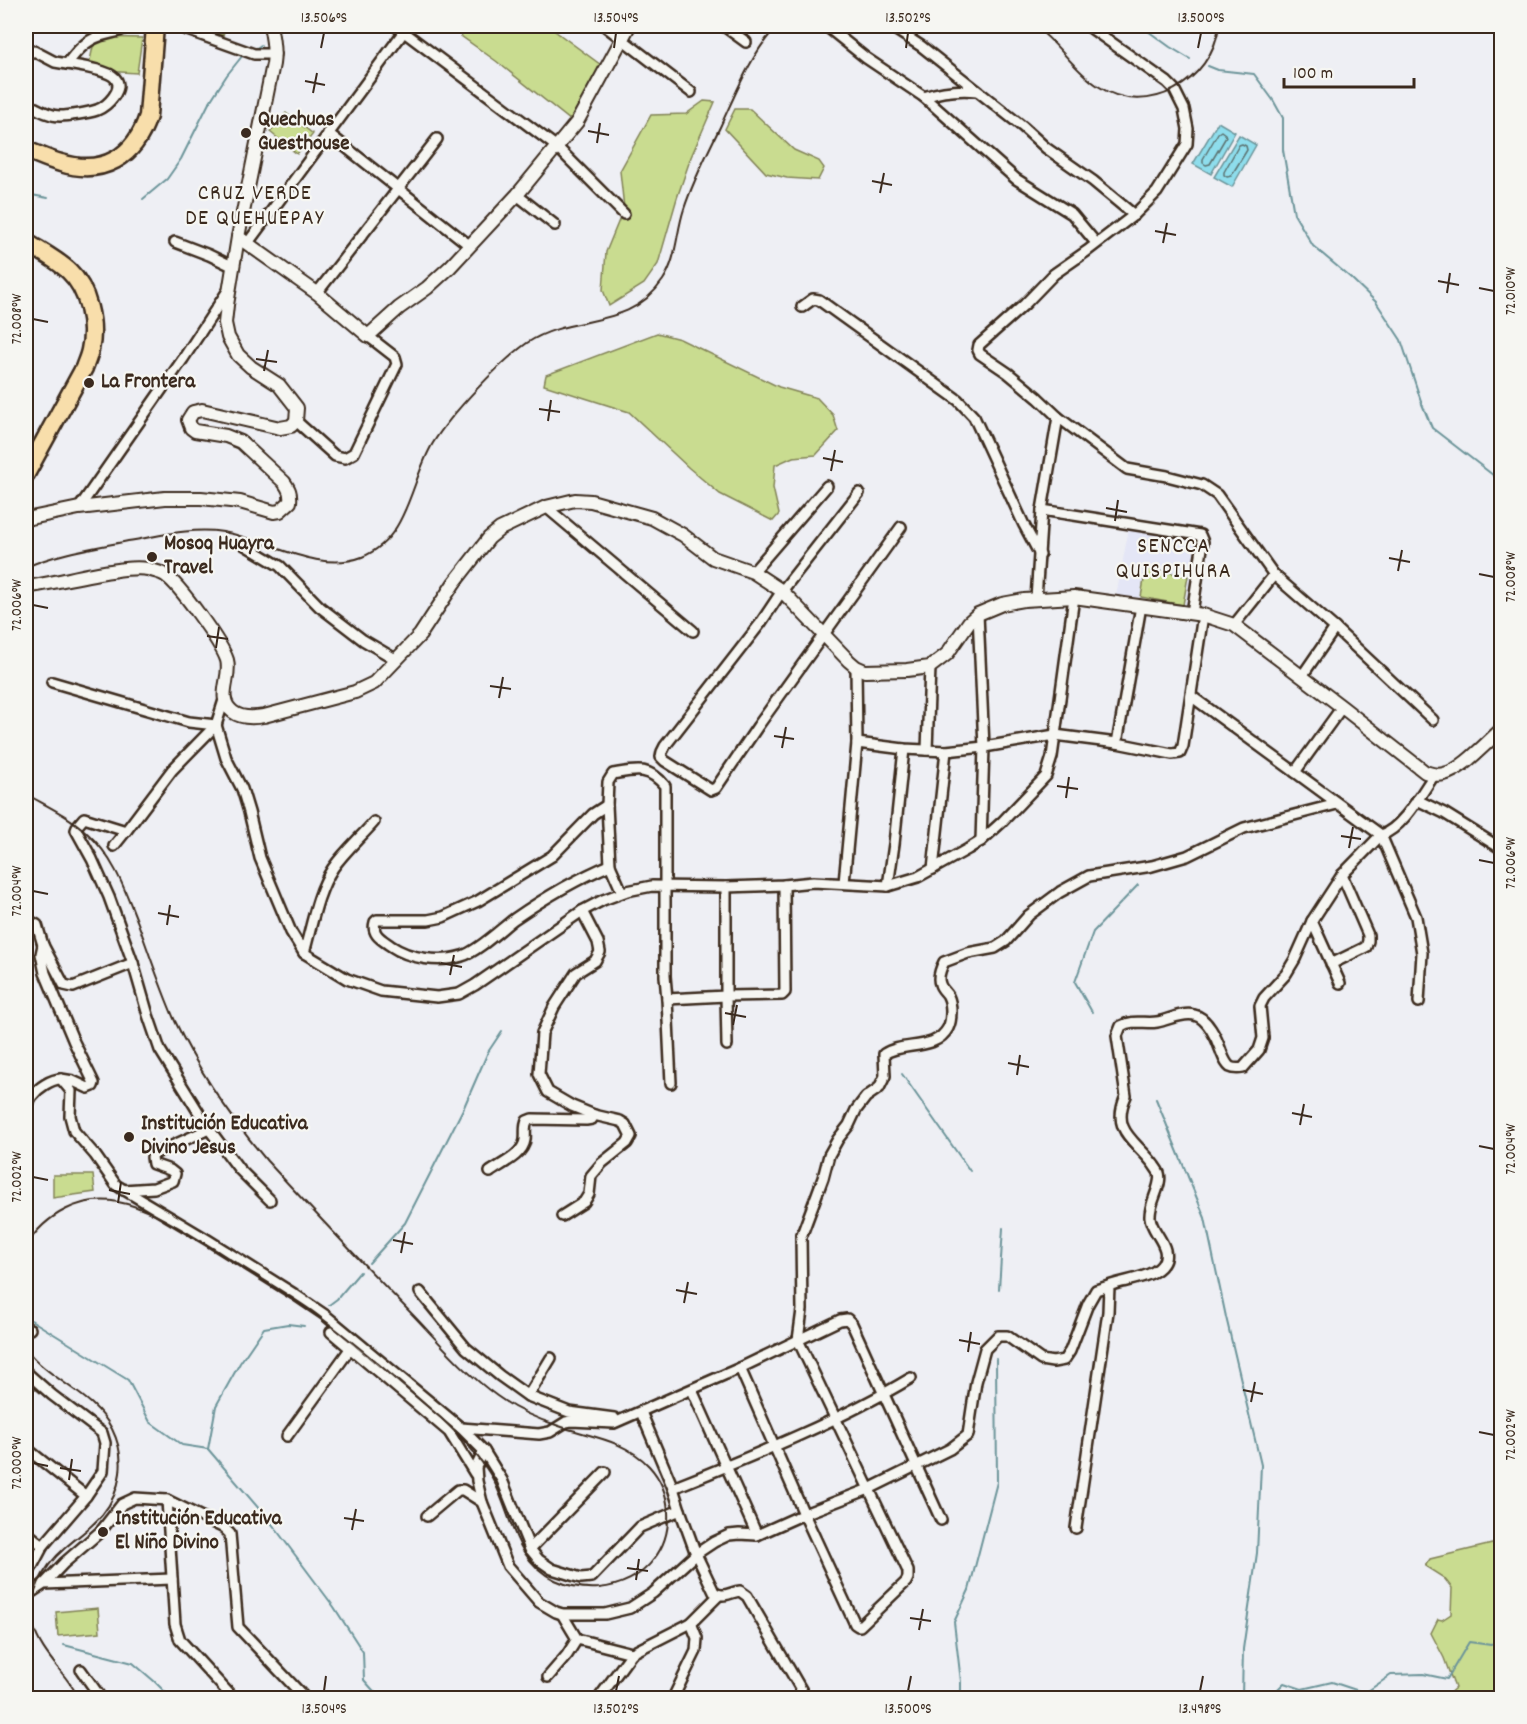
<svg xmlns="http://www.w3.org/2000/svg" width="1527" height="1724" viewBox="0 0 1527 1724" font-family="Dekko,sans-serif">
<style>
.built{fill:#e4e6f6}
.green{fill:#c9dc90;stroke:#828357;stroke-width:1.5}
.water{fill:#8eddec;stroke:#6d959a;stroke-width:1.5}
.lines{fill:none;stroke-linecap:round;stroke-linejoin:round}
.shore{stroke:#5c7270;stroke-width:1.5}
.stream{stroke:#6d959a;stroke-width:2}
.street-casing{stroke:#3b2a1e;stroke-width:14}
.secondary-casing{stroke:#3b2a1e;stroke-width:16}
.highway-casing{stroke:#3b2a1e;stroke-width:21}
.street{stroke:#f6f6f2;stroke-width:9}
.secondary{stroke:#f6f6f2;stroke-width:12}
.highway{stroke:#f8deab;stroke-width:16}
.rail{stroke:#3b2a1e;stroke-width:2}
.ticks{fill:none;stroke:#3b2a1e;stroke-width:2}
.poi-dot{fill:#3b2a1e;stroke:#f6f6f2;stroke-width:2}
.labels{text-anchor:middle;dominant-baseline:central;stroke-width:4.5;stroke-linejoin:round;paint-order:stroke}
.poi-label{font-size:21px;font-weight:bold;fill:#3b2a1e;stroke:#f6f6f2;text-anchor:start}
.neighbourhood-label{font-size:22px;letter-spacing:1.5px;fill:#3b2a1e;stroke:#f6f6f2}
.neatline{fill:none;stroke:#3b2a1e;stroke-width:2}
.ticks-label{font-size:15px;text-anchor:middle;fill:#3b2a1e}
</style>
<rect width="100%" height="100%" fill="#eeeff4"/>
<filter id="ink" filterUnits="userSpaceOnUse"><feTurbulence type="fractalNoise" baseFrequency=".0167" numOctaves="2"/><feDisplacementMap in="SourceGraphic" scale="12" xChannelSelector="R" yChannelSelector="G"/><feConvolveMatrix kernelMatrix="1 2 1 2 8 2 1 2 1" color-interpolation-filters="sRGB"/></filter>
<g filter="url(#ink)">
<polygon class="built" points="1129,528 1199,542 1186,611 1115,602"/>
<g class="green">
<polygon points="182,26 226,26 223,35"/>
<polygon points="469,26 548,26 601,65 570,120 496,61 461,36"/>
<polygon points="95,37 142,38 137,73 88,70"/>
<polygon points="704,101 715,102 691,157 677,198 658,264 644,284 609,306 603,290 606,252 624,208 620,171 651,115 686,114"/>
<polygon points="735,109 750,109 794,150 819,161 824,168 818,180 787,178 766,173 725,129"/>
<polygon points="286,113 313,134 297,154 270,132"/>
<polygon points="657,333 680,339 779,387 817,398 833,415 838,431 816,455 793,457 775,465 773,488 779,514 773,521 720,494 689,468 629,412 544,385 546,375"/>
<polygon points="1146,568 1188,576 1183,605 1141,597"/>
<polygon points="53,1175 93,1175 95,1192 53,1198"/>
<polygon points="1501,1540 1501,1698 1379,1698 1425,1695 1446,1696 1455,1688 1444,1658 1431,1633 1438,1619 1442,1620 1451,1614 1452,1588 1444,1578 1425,1566 1430,1559 1496,1543"/>
<polygon points="98,1608 100,1632 58,1636 56,1612"/>
</g>
<g class="water">
<polygon points="1218,122 1235,132 1211,174 1193,164"/>
<polygon points="1239,135 1256,145 1232,187 1214,177"/>
</g>
<g class="lines">
<g class="shore">
<polygon points="1221,131 1225,134 1226,137 1210,164 1206,165 1203,163 1203,159 1218,133"/>
<polygon points="1242,144 1246,146 1247,150 1231,176 1227,177 1224,175 1224,172 1239,145"/>
</g>
<g class="stream">
<polyline points="1141,26 1170,47 1190,59"/>
<polyline points="277,31 286,26"/>
<polyline points="255,49 261,45"/>
<polyline points="1208,66 1218,70 1254,74 1273,100 1283,118 1283,150 1294,214 1313,246 1351,278 1376,302 1401,340 1422,404 1432,428 1502,482"/>
<polyline points="26,194 48,198"/>
<polyline points="143,199 167,179 181,159 209,103 227,75 243,55"/>
<polyline points="1092,1012 1075,982 1093,932 1138,885"/>
<polyline points="902,1074 970,1171"/>
<polyline points="1156,1099 1205,1218 1226,1317 1261,1465 1257,1553 1243,1649 1242,1697"/>
<polyline points="369,1263 405,1223 464,1107 488,1052 502,1031"/>
<polyline points="999,1289 1003,1228"/>
<polyline points="329,1305 337,1299 360,1272"/>
<polyline points="31,1320 128,1380 150,1422 182,1445 208,1449 272,1524 334,1607 363,1652 364,1680 380,1698"/>
<polyline points="208,1449 216,1406 240,1363 264,1328 288,1324 304,1326"/>
<polyline points="64,1645 133,1663 154,1681 171,1698"/>
<polyline points="961,1698 961,1682 954,1622 969,1590 997,1482 996,1359"/>
<polyline points="1241,1698 1274,1693 1284,1683 1302,1689 1332,1682 1365,1693 1391,1675 1423,1674 1447,1679 1469,1642 1491,1645 1502,1635"/>
</g>
<defs>
<g id="street">
<polyline points="176,26 254,54 275,54"/>
<polyline points="396,26 557,147 624,214"/>
<polyline points="605,26 691,92"/>
<polyline points="724,26 746,42"/>
<polyline points="826,26 866,58 924,97 1016,179 1072,214 1096,243"/>
<polyline points="890,26 921,46 1023,127 1046,148 1093,181 1134,215 1157,192 1187,144 1188,129 1184,109 1174,89 1167,82 1088,26"/>
<polyline points="26,58 31,52 34,51 55,62 67,64"/>
<path d="M924 97C942 91 958 89 977 91"/>
<path d="M26 103C36 108 48 116 60 116 69 116 88 113 97 110 107 106 125 89 115 78 108 70 78 66 67 64 76 52 85 41 100 36 111 32 120 33 127 26"/>
<polyline points="328,133 469,245"/>
<polyline points="517,195 555,225"/>
<polyline points="1134,215 1087,251 1054,274 1025,304 979,345 978,350 980,354 1008,373 1038,398 1058,417 1127,469 1167,476 1202,485 1217,495 1274,575 1335,628 1433,720"/>
<polyline points="175,242 209,255 234,267"/>
<polyline points="247,244 408,26"/>
<polyline points="317,293 437,139"/>
<polyline points="802,307 813,299 819,300 958,400 974,417 1024,525 1040,555"/>
<polyline points="296,421 335,456 345,458 354,453 397,364 395,357 368,336"/>
<polyline points="859,493 782,591 760,624 665,746 662,752 661,757 665,761 711,790 716,788 758,726 901,527"/>
<polyline points="546,507 693,631"/>
<polyline points="79,508 183,359 227,292"/>
<polyline points="1042,510 1200,535 1203,542 1192,613"/>
<polyline points="243,544 280,566 320,607 363,640 397,660"/>
<polyline points="753,572 827,486"/>
<polyline points="1036,599 1042,510 1058,417"/>
<polyline points="978,614 984,747 981,841"/>
<polyline points="1234,625 1274,575"/>
<polyline points="856,667 857,743"/>
<polyline points="1302,676 1335,628"/>
<polyline points="52,682 189,722 216,725"/>
<polyline points="1191,696 1381,835 1416,917 1422,953 1419,1002"/>
<polyline points="216,725 226,758 242,789 249,812 260,858 291,932 304,953 347,979 381,991 437,997 459,994 475,985 582,911 603,900 627,891 652,886 726,887 784,885 813,882 888,886 918,877 968,849 981,841 1002,822 1046,776 1052,757 1074,597"/>
<polyline points="1117,743 1141,606"/>
<polyline points="927,750 930,667"/>
<polyline points="1295,772 1342,707"/>
<polyline points="1417,800 1444,813 1502,849"/>
<path d="M607 805 593 814 552 856 478 901 443 917 428 920H377L375 922C371 935 383 940 391 946 410 959 440 963 462 956 477 952 501 929 514 919 546 897 574 880 610 865"/>
<polyline points="126,831 84,818 78,825 76,830 92,859 109,897 133,963 148,1015 160,1050 209,1129 239,1169 270,1200"/>
<polyline points="114,846 126,831 172,770 216,725 224,700"/>
<polyline points="933,869 946,751"/>
<polyline points="844,883 857,743 904,749 946,751 984,747 1055,735 1117,743 1172,754 1180,753 1183,746 1203,615"/>
<polyline points="888,886 894,844 904,749"/>
<path d="M622 892 610 865 607 805 608 782 613 774C636 770 649 766 665 786V976L667 999 726 996V887"/>
<polyline points="26,919 37,925 43,945 64,985 73,987 133,963"/>
<polyline points="1312,921 1340,983"/>
<polyline points="43,945 41,954 45,973 74,1042 94,1083 93,1086 88,1088 73,1081 61,1079"/>
<path d="M304 953C312 925 317 892 333 868 345 851 361 837 374 822"/>
<polyline points="1331,964 1366,947 1368,941 1368,935 1342,875"/>
<polyline points="667,999 671,1083"/>
<polyline points="727,1045 726,996 782,995 785,992 784,885"/>
<path d="M26 1115C27 1109 28 1101 32 1096 38 1088 51 1079 61 1079L71 1091 70 1116 74 1131 95 1155 116 1185 208 1240 294 1294 325 1315 361 1345 461 1428 484 1451 502 1480 530 1549 539 1560 552 1569 565 1573 581 1578 592 1577 640 1527 680 1510 696 1554 714 1592C723 1599 730 1592 740 1591L747 1596 806 1698"/>
<path d="M490 1172C501 1164 523 1155 525 1140 526 1133 524 1127 527 1121L532 1119 586 1120 592 1119 594 1115"/>
<polyline points="123,1190 154,1188 173,1181 175,1174 170,1170 153,1164 152,1157 154,1154 209,1129"/>
<polyline points="562,1216 584,1202 589,1194 591,1176 602,1163 627,1143 631,1136 625,1124 620,1121 594,1115 572,1106 548,1092 539,1074 542,1033 554,1007 576,973 595,961 600,952 598,942 582,911"/>
<polyline points="420,1292 466,1348 500,1376 528,1396 569,1412 614,1418"/>
<polyline points="26,1328 30,1329"/>
<polyline points="331,1332 449,1432 475,1474"/>
<path d="M740 1368 804 1514 855 1624 858 1626H860L906 1582 908 1578V1571L798 1340 802 1310 801 1237 823 1178 829 1155 838 1139 849 1125 856 1110 866 1097 879 1088 885 1076 884 1054C903 1041 935 1052 948 1028 952 1020 952 1004 948 996 946 992 941 989 940 984 937 977 941 968 944 962L968 953 995 948 1006 941 1029 915 1060 892 1089 876 1152 866 1187 856 1244 828 1337 804"/>
<polyline points="26,1372 52,1395 102,1433 105,1443 103,1471 86,1496 43,1546 26,1578"/>
<polyline points="692,1390 757,1535"/>
<polyline points="528,1396 551,1358"/>
<polyline points="641,1412 673,1488"/>
<polyline points="461,1428 539,1434 550,1432 566,1422 571,1421 614,1423 740,1368 840,1320 847,1319 852,1324 941,1520"/>
<polyline points="287,1436 350,1349"/>
<polyline points="26,1448 86,1496"/>
<path d="M484 1451 476 1467 477 1481 482 1502 508 1566 539 1602 556 1612 562 1614H605L630 1608 653 1593 696 1554 714 1542 729 1535 739 1534 757 1535 804 1514 869 1489 950 1449 968 1435 976 1382 985 1349 998 1336H1007L1041 1360 1053 1362 1064 1360 1070 1351 1088 1304 1096 1290C1105 1287 1114 1284 1122 1282 1138 1278 1170 1273 1165 1250 1162 1238 1151 1229 1150 1217 1149 1202 1163 1185 1159 1173 1158 1170 1155 1167 1154 1165 1136 1140 1110 1132 1126 1096L1117 1036 1121 1026C1133 1019 1145 1024 1157 1022 1169 1020 1182 1012 1194 1015 1207 1017 1217 1039 1221 1051 1223 1056 1225 1063 1230 1067 1234 1069 1238 1069 1243 1068L1259 1050 1263 1038 1260 1006 1264 998 1286 974 1295 959 1312 921 1342 875 1381 835C1402 829 1421 794 1434 775"/>
<polyline points="167,1500 175,1624 180,1640 233,1698"/>
<path d="M680 1510 673 1488C752 1456 838 1422 911 1378"/>
<polyline points="427,1516 458,1490 463,1490 482,1502"/>
<polyline points="1076,1528 1108,1312 1109,1286"/>
<polyline points="26,1532 43,1546"/>
<polyline points="530,1549 605,1472"/>
<polyline points="44,1584 64,1563 101,1531 122,1504 135,1498 167,1500 224,1528 230,1534 238,1627 305,1698"/>
<polyline points="26,1596 44,1584 172,1579"/>
<polyline points="562,1614 577,1639"/>
<polyline points="81,1670 101,1698"/>
<polyline points="548,1677 567,1655 577,1639 632,1653 691,1623 719,1595"/>
<polyline points="599,1698 632,1653"/>
<polyline points="673,1698 696,1651 697,1638 691,1623"/>
</g>
<g id="secondary">
<polyline points="238,237 317,293 368,336 399,308 427,288 450,267 517,195 577,122 629,26"/>
<path d="M26 519 79 508 165 498H201L240 502 274 512 280 511 290 502C291 493 289 489 284 482L241 442 226 436 195 431 191 428 188 420 193 412 202 410 280 428 291 426 296 421 297 408 279 385 251 367 238 355 228 337 225 323 227 305 238 237 273 64C275 50 273 39 270 26"/>
<path d="M26 587C54 583 83 575 111 571 124 569 136 567 148 569 153 571 161 572 165 575 179 584 222 644 227 660 232 678 215 698 233 712 241 718 253 718 264 716L355 692 374 683 420 635 454 583 489 538 500 529 546 507 575 500 591 501 652 518 683 535 713 558 753 572 782 591 849 661 856 667 865 671 907 670 930 667 947 654 969 622 978 614 1002 604 1024 600 1074 597 1203 615 1234 625 1342 707 1425 772C1431 774 1437 776 1444 774 1461 771 1488 741 1502 729"/>
</g>
<g id="highway">
<path d="M26 150C37 154 49 160 61 163 103 176 135 157 148 116L155 26"/>
<path d="M26 242C40 251 56 259 69 271 88 289 96 324 90 350 89 356 86 362 84 368L26 474"/>
</g>
</defs>
<use href="#street" class="street-casing"/>
<use href="#secondary" class="secondary-casing"/>
<use href="#highway" class="highway-casing"/>
<use href="#street" class="street"/>
<use href="#secondary" class="secondary"/>
<use href="#highway" class="highway"/>
<g class="rail">
<path d="M1034 26C1058 42 1073 70 1098 86 1147 120 1212 81 1219 26"/>
<path d="M26 567C58 553 93 548 128 541 159 536 191 527 223 532 266 539 318 574 362 557 409 538 410 481 433 443 451 414 499 363 527 343 574 312 628 332 663 280 677 259 676 233 684 209 693 181 707 154 720 127 736 93 751 54 777 26"/>
<path d="M26 794C47 806 69 816 87 833 114 857 125 890 138 923 150 956 161 989 175 1021 199 1072 231 1118 267 1161 315 1213 363 1264 412 1314 439 1342 465 1373 497 1396 516 1410 537 1419 559 1426 591 1437 625 1440 649 1466 672 1491 675 1532 654 1559 642 1576 620 1586 599 1588 584 1589 568 1586 555 1580 511 1559 512 1510 490 1474 477 1453 459 1435 442 1419 401 1383 359 1346 316 1314 284 1291 249 1272 216 1250 189 1234 149 1207 118 1202 81 1195 45 1215 26 1246"/>
<path d="M26 1349C50 1381 93 1393 112 1429 119 1443 122 1458 120 1473 118 1489 112 1503 102 1515 91 1528 77 1537 65 1548 43 1567 27 1596 33 1625 40 1653 66 1673 79 1698"/>
</g>
</g>
</g>
<path class="ticks" d="M321 48 324 33M614 48 616 33M906 48 908 33M1198 48 1201 33M305 81 325 85M313 93 317 73M588 131 609 135M597 143 600 123M872 181 892 185M880 193 884 173M1155 231 1176 235M1163 243 1167 223M1438 281 1459 285M1479 288 1494 291M1447 293 1450 273M33 319 48 322M256 359 277 362M264 371 268 350M539 409 560 412M548 421 551 400M823 458 843 462M831 471 835 450M1106 508 1127 512M1115 521 1118 500M1389 558 1410 562M1398 571 1402 550M1479 574 1494 577M33 605 48 608M207 636 228 639M216 648 219 627M490 686 511 689M499 698 503 677M774 736 794 739M782 748 786 727M1057 786 1078 789M1066 798 1069 777M1341 836 1361 839M1349 848 1353 827M1479 860 1494 863M33 891 48 894M158 913 179 917M167 925 170 905M441 963 462 967M450 975 454 955M725 1013 746 1017M733 1025 737 1005M1008 1063 1029 1067M1017 1075 1020 1055M1292 1113 1312 1117M1300 1125 1304 1104M1479 1146 1494 1149M33 1177 48 1180M109 1190 130 1194M118 1203 121 1182M393 1240 413 1244M401 1253 405 1232M676 1290 697 1294M684 1303 688 1282M959 1340 980 1344M968 1352 971 1332M1243 1390 1263 1394M1251 1402 1255 1382M1479 1432 1494 1435M33 1463 48 1466M60 1468 81 1471M69 1480 72 1459M344 1518 364 1521M352 1530 356 1509M627 1568 648 1571M636 1580 639 1559M910 1618 931 1621M919 1630 923 1609M324 1691 326 1676M616 1691 619 1676M908 1691 911 1676M1200 1691 1203 1676"/>
<g class="poi-dot">
<circle cx="246" cy="133" r="6"/>
<circle cx="89" cy="383" r="6"/>
<circle cx="152" cy="557" r="6"/>
<circle cx="129" cy="1137" r="6"/>
<circle cx="103" cy="1532" r="6"/>
</g>
<g class="labels">
<g class="poi-label">
<text x="258" y="121">Quechuas<tspan x="258" dy="24">Guesthouse</tspan></text>
<text x="101" y="383">La Frontera</text>
<text x="164" y="545">Mosoq Huayra<tspan x="164" dy="24">Travel</tspan></text>
<text x="141" y="1125">Institución Educativa<tspan x="141" dy="24">Divino Jesus</tspan></text>
<text x="115" y="1520">Institución Educativa<tspan x="115" dy="24">El Niño Divino</tspan></text>
</g>
<g class="neighbourhood-label">
<text x="255" y="194">CRUZ VERDE<tspan x="255" dy="25">DE QUEHUEPAY</tspan></text>
<text x="1174" y="547">SENCCA<tspan x="1174" dy="25">QUISPIHURA</tspan></text>
</g>
</g>
<rect width="1527" height="1724" fill="none" stroke="#f6f6f2" stroke-width="66"/>
<path d="M1284 78v9h130v-9" fill="none" stroke="#3b2a1e" stroke-width="3"/>
<text x="1293" y="78" font-size="18" fill="#3b2a1e" stroke="#f6f6f2" stroke-width="4.5" paint-order="stroke">100 m</text>
<rect x="33" y="33" width="1461" height="1658" class="neatline"/>
<g class="ticks-label">
<text x="324" y="22">13.506°S</text>
<text x="616" y="22">13.504°S</text>
<text x="908" y="22">13.502°S</text>
<text x="1201" y="22">13.500°S</text>
<text transform="translate(1510 291) rotate(-90)" y="5">72.010°W</text>
<text transform="translate(16 319) rotate(-90)" y="5">72.008°W</text>
<text transform="translate(1510 577) rotate(-90)" y="5">72.008°W</text>
<text transform="translate(16 605) rotate(-90)" y="5">72.006°W</text>
<text transform="translate(1510 863) rotate(-90)" y="5">72.006°W</text>
<text transform="translate(16 891) rotate(-90)" y="5">72.004°W</text>
<text transform="translate(1510 1149) rotate(-90)" y="5">72.004°W</text>
<text transform="translate(16 1177) rotate(-90)" y="5">72.002°W</text>
<text transform="translate(1510 1435) rotate(-90)" y="5">72.002°W</text>
<text transform="translate(16 1463) rotate(-90)" y="5">72.000°W</text>
<text x="324" y="1713">13.504°S</text>
<text x="616" y="1713">13.502°S</text>
<text x="908" y="1713">13.500°S</text>
<text x="1200" y="1713">13.498°S</text>
</g>
</svg>
